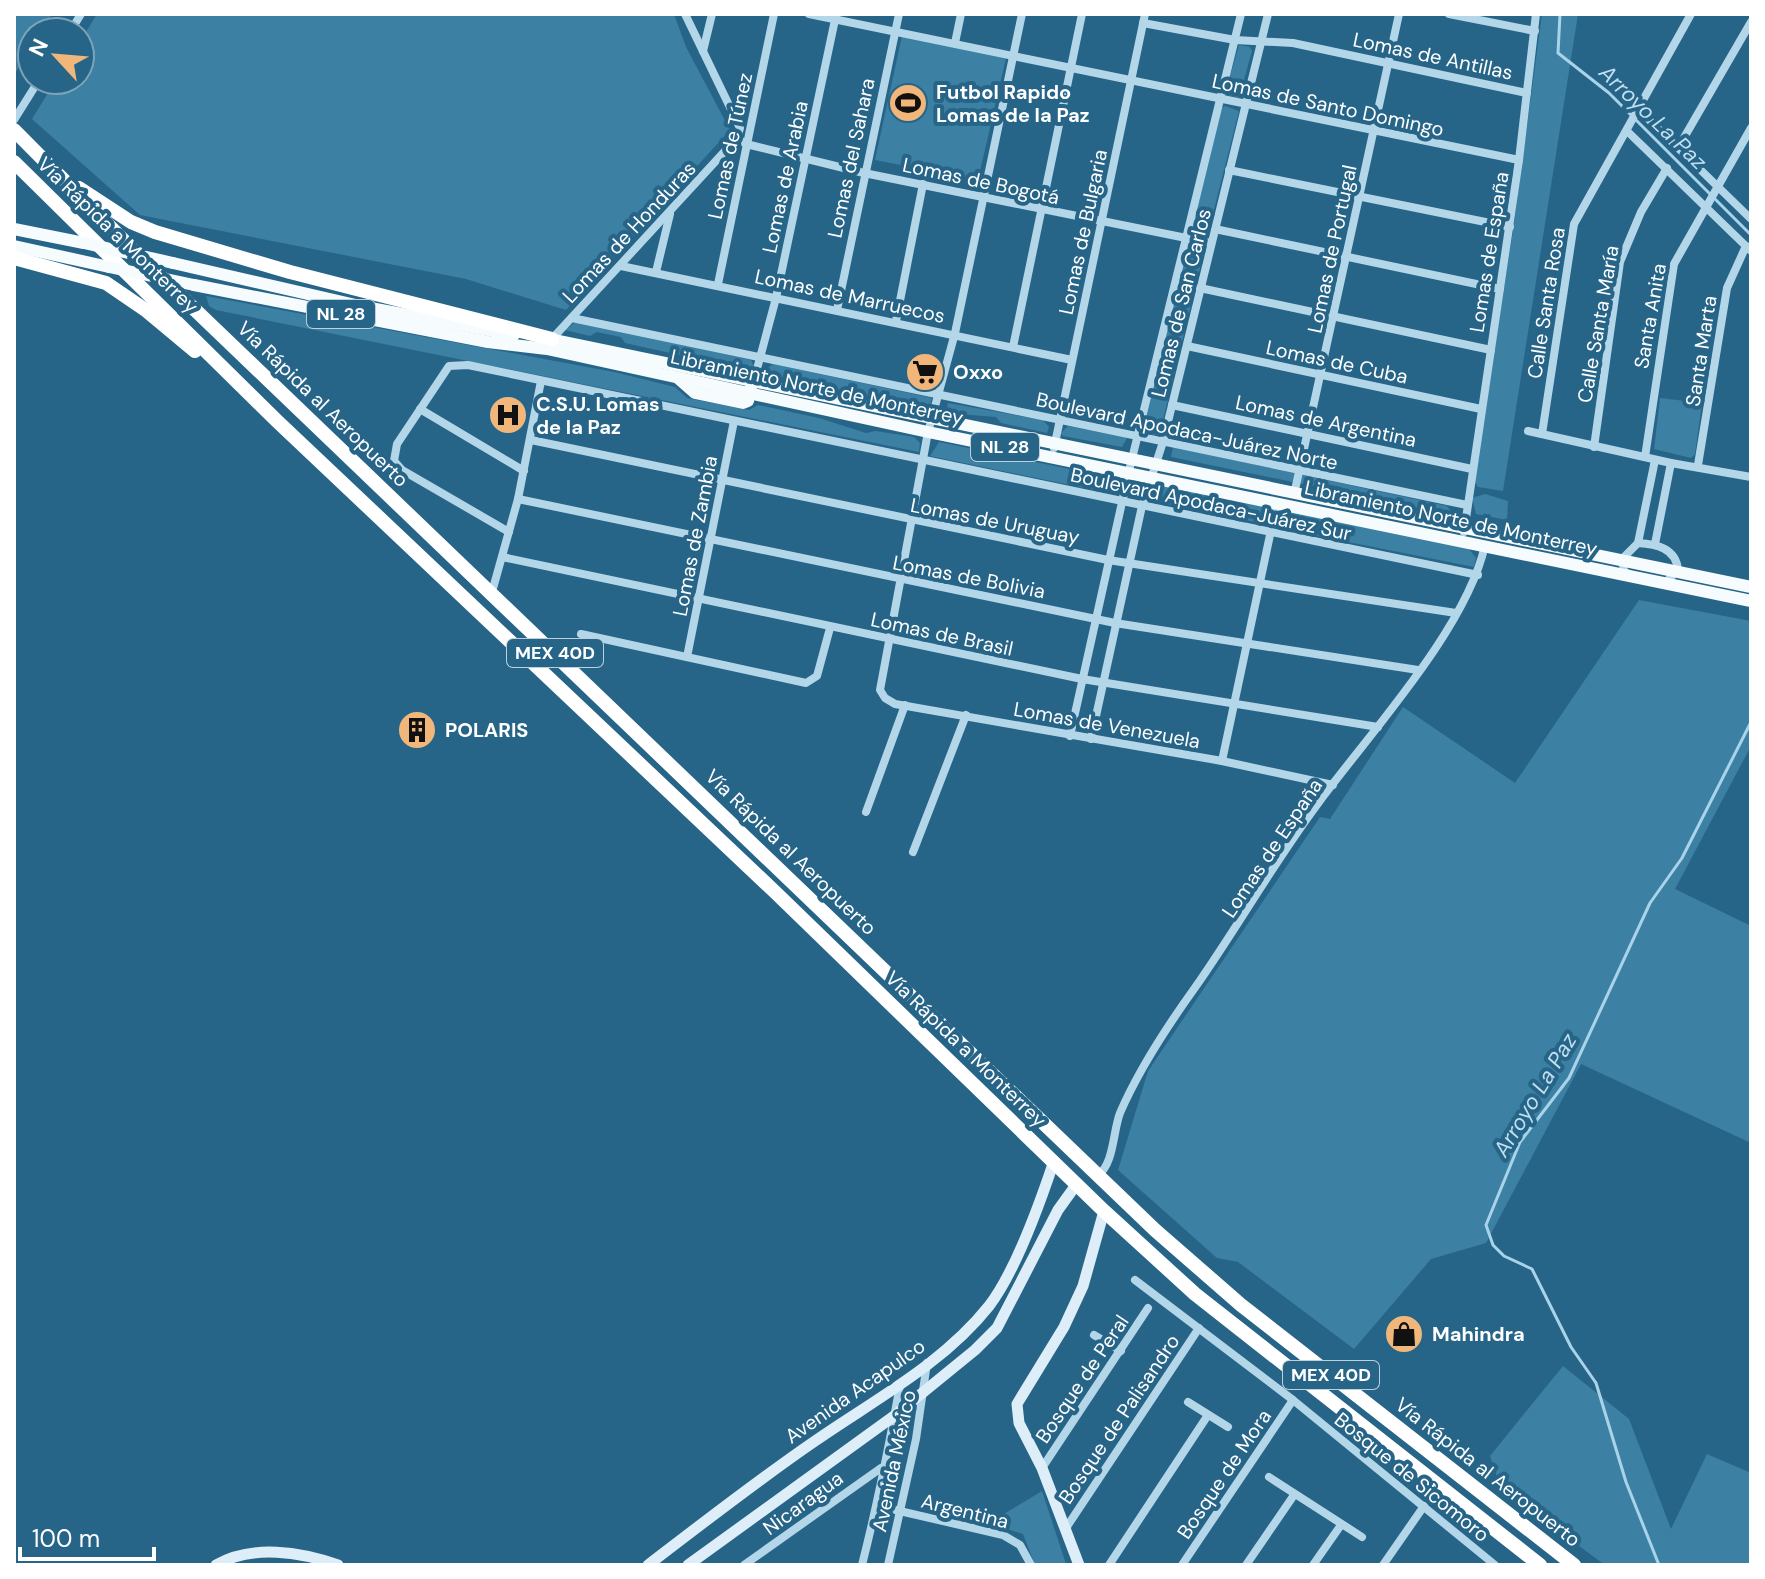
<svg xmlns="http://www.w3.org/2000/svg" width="1765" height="1579" viewBox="0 0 1765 1579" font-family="'DM Sans',sans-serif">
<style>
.green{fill:#3c80a4}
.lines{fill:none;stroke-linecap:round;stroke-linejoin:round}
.stream{stroke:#a9d3e9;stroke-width:3}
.street{stroke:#b4d6e9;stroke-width:8}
.secondary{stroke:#deeef8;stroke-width:11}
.primary{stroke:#f6fbfe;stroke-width:12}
.highway{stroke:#fff;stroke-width:14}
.primary-bridge{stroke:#f6fbfe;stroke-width:12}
.labels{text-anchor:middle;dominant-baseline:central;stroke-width:8;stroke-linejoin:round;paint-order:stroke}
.shield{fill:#276588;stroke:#bed1db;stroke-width:2}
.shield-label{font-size:18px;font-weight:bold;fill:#fff}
.street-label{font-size:20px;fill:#fff;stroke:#276588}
.poi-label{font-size:20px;font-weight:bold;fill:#fff;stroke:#276588;text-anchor:start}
.water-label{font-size:22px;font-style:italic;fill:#c0dff0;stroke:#276588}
</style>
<rect width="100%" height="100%" fill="#276588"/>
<g class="green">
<polygon points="14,14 52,14 41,32 32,32 32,46 14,75"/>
<polygon points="97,14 674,14 686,47 730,130 566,310 466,279 140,215 32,119 56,80 80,80 80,42"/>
<polygon points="1542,14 1578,14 1503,491 1478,487 1474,480 1513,231"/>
<polygon points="902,36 1006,58 978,180 875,160"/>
<polygon points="1239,45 1250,47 1252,51 1239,98 1225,94"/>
<polygon points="1225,106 1239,111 1207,237 1191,234 1222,108"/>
<polygon points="1188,244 1205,248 1159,436 1143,432"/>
<polygon points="206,296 614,372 675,387 687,398 749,410 758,405 819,418 866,433 876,431 914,437 920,443 919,452 216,310 209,306"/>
<polygon points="577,321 751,360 754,367 751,371 625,343 621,337 597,332 590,336 565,330"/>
<polygon points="773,364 932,398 929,410 918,408 767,374 766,369"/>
<polygon points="1660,398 1702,403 1695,454 1691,458 1654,449"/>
<polygon points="948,403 1043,420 1049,427 1047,433 1001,423 996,417 946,413"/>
<polygon points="1068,426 1124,437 1127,438 1122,447 1063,436 1061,433"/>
<polygon points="939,442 1113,478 1116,482 1114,494 930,456"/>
<path d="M1173 447 1447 506 1454 515 1358 496C1344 487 1327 481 1312 486L1171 457Z"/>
<polygon points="1155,483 1202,493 1210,501 1233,506 1247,503 1266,507 1267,514 1260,523 1148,500"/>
<polygon points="1485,494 1508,501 1507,520 1476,514 1472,498"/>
<polygon points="1291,511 1469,549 1476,558 1474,567 1283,529"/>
<polygon points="1639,600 1751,621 1751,746 1675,889 1751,926 1751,1143 1581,1064 1486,1243 1431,1259 1354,1349 1238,1262 1217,1258 1118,1170 1148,1071 1320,817 1330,819 1403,707 1515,783"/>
<polygon points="1563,1366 1629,1419 1671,1529 1707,1454 1751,1473 1751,1565 1605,1565 1501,1489 1490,1456"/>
<polygon points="1042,1491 1065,1561 1066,1565 1035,1565 1023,1534 989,1523"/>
</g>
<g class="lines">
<g class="stream">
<polyline points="1560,14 1558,53 1609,93 1751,235"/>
<polyline points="1659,1565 1626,1482 1596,1383 1571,1347 1532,1269 1504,1256 1493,1245 1486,1225 1520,1142 1569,1078 1650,903 1682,858 1751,722"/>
</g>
<g class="street">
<polyline points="685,14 740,128 737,138 746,144 864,173 1211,243"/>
<polyline points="809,14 1519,160"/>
<polyline points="1022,14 955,333 928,432 880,690 885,698 895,704 1222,761 1333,785"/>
<polyline points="1449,14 1535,31"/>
<polyline points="1143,23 1235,40 1293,43 1527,93"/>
<polyline points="70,32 81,14"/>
<polyline points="955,43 961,14"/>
<polyline points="703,51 712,14"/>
<polyline points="1639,110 1751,219"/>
<polyline points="14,120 39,80"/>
<polyline points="1627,131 1751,251"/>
<polyline points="1678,148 1751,22"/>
<polyline points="1229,170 1510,227"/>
<polyline points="1215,229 1500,289"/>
<polyline points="621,266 1072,360"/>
<polyline points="656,272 670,214"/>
<polyline points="718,284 774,14"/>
<polyline points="1200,288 1491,350"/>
<polyline points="837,310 899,14"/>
<polyline points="572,318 1467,505"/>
<polyline points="896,321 923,184"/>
<polyline points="551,340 737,138"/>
<polyline points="1187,346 1481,409"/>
<polyline points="1013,347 1082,14"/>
<polyline points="753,384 776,298 836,15"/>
<polyline points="1172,405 1472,469"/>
<polyline points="420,409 524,471"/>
<polyline points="1528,431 1671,463 1751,477"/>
<polyline points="1542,434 1574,224 1691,14"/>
<polyline points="531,440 1108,560 1456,613"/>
<polyline points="1594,447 1620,262 1641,212 1667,168"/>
<polyline points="1054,448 1145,14"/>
<polyline points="1645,457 1674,264 1751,128"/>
<polyline points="1698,465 1727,288 1746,246"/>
<polyline points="1295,490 1399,14"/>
<polyline points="518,499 1115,623 1418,670"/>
<polyline points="509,532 402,470 394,461 397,444 449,366 468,365 1478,575"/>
<polyline points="1464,532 1519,160 1536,14"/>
<polyline points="1638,543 1655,460"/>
<polyline points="1655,544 1671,463"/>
<polyline points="502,557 1082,679 1378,727"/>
<path d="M1630 575 1624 571 1622 559 1638 543C1656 544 1676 548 1678 570L1665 583"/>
<polyline points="492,592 518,499 541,381"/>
<polyline points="581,634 806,683 817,676 830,628"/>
<polyline points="687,657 734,421"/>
<polyline points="1070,736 1129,471 1241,14"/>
<polyline points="1091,739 1142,506 1163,442 1268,14"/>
<polyline points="1222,761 1277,502"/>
<polyline points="866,812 905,705"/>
<polyline points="913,852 966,715"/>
<path d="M1098 1175C1114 1164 1113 1131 1120 1113 1139 1069 1166 1028 1194 989 1237 928 1274 862 1319 802 1370 733 1467 628 1485 545"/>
<polyline points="1135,1280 1293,1400 1495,1565"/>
<polyline points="1094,1335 1121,1351"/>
<polyline points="1188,1402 1228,1427"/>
<polyline points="1042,1468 1148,1308"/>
<polyline points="1269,1477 1362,1537"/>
<polyline points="878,1506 1003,1535 1020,1545 1031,1565"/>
<polyline points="1066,1528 1199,1328"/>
<polyline points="744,1565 881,1468"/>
<path d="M862 1565C877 1506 889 1446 900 1385"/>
<polyline points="888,1565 916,1439 927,1363"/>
<polyline points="1109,1565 1208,1415"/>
<polyline points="1182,1565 1293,1400"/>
<polyline points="1246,1565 1294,1495"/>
<polyline points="1313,1565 1341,1525"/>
<polyline points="1383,1565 1424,1506"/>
</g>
<g class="secondary">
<path d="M216 1565C252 1544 301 1552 338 1565"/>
<path d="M648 1565C703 1523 758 1480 815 1441 874 1400 943 1364 989 1306 1015 1272 1040 1203 1054 1161"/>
<polyline points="688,1565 894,1416 975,1350 997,1328 1058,1210 1076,1185"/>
<polyline points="1079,1565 1042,1468 1019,1423 1017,1404 1064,1327 1083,1286 1104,1211"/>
</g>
<g class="primary">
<polyline points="14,229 84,243"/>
<polyline points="14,246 109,267"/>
<polyline points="173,263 360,306 514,335"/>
<polyline points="194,285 488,342 547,349 928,432 1751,601"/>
<polyline points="544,338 1751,587"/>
<polyline points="679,379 695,393 743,403 748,401 751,387"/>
</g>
<g class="highway">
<polyline points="14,130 141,258 1155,1230 1241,1305 1574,1565"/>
<polyline points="14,162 277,421 774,891 1104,1211 1195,1294 1540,1565"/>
<polyline points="79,188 131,222 155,232 290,272 552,339"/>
<polyline points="14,258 106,283 147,311 195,351"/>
</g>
<g class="primary-bridge">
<polyline points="84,243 173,263"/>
<polyline points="109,267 194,285"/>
</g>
</g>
<defs>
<symbol id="stadium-disc" viewBox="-11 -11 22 22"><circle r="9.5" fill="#f1b77a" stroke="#276588"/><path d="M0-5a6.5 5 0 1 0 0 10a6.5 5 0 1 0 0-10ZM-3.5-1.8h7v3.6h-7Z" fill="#111"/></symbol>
<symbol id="supermarket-disc" viewBox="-11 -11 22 22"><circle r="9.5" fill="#f1b77a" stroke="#276588"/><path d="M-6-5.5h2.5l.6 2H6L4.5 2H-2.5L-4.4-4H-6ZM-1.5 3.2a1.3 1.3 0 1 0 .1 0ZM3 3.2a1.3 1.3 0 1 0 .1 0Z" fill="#111"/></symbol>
<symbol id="hospital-disc" viewBox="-11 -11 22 22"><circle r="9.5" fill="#f1b77a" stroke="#276588"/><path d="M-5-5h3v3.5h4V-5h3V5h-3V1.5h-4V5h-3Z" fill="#111"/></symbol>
<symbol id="building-disc" viewBox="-11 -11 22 22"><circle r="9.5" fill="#f1b77a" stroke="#276588"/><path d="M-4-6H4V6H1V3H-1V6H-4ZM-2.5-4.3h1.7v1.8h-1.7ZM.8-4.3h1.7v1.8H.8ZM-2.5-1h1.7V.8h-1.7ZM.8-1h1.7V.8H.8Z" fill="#111"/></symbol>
<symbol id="shop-disc" viewBox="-11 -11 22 22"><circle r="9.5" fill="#f1b77a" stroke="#276588"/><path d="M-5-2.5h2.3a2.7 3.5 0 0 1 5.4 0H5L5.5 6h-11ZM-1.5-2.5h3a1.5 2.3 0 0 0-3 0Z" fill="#111"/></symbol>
</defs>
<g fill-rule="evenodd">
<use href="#stadium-disc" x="886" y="81" width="44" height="44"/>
<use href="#supermarket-disc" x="903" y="350" width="44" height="44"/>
<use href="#hospital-disc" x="486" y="393" width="44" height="44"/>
<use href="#building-disc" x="395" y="708" width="44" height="44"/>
<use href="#shop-disc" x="1382" y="1312" width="44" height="44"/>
</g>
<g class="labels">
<g class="shield">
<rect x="307" y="300" width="68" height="28" rx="6"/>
<rect x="971" y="433" width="68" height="28" rx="6"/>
<rect x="507" y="639" width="96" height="28" rx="6"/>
<rect x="1283" y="1361" width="96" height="28" rx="6"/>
</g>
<g class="shield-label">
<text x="341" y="314">NL 28</text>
<text x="1005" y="447">NL 28</text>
<text x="555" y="653">MEX 40D</text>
<text x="1331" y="1375">MEX 40D</text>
</g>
<g class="street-label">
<text transform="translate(1433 56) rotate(12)">Lomas de Antillas</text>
<text transform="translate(1328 105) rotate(12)">Lomas de Santo Domingo</text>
<text transform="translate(730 146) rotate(-78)">Lomas de Túnez</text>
<text transform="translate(851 158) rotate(-78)">Lomas del Sahara</text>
<text transform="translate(785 177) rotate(-78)">Lomas de Arabia</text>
<text transform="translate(981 181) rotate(12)">Lomas de Bogotá</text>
<text transform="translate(629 232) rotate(-47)">Lomas de Honduras</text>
<text transform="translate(1083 232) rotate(-78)">Lomas de Bulgaria</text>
<text transform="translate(118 235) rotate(44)">Vía Rápida a Monterrey</text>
<text transform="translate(1332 249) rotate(-78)">Lomas de Portugal</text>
<text transform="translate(1489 252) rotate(-81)">Lomas de España</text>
<text transform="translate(850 296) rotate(12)">Lomas de Marruecos</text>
<text transform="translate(1181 303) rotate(-76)">Lomas de San Carlos</text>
<text transform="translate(1546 303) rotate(-81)">Calle Santa Rosa</text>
<text transform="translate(1650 316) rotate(-80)">Santa Anita</text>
<text transform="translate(1598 324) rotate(-80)">Calle Santa María</text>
<text transform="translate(1701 351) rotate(-81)">Santa Marta</text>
<text transform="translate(1337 362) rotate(12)">Lomas de Cuba</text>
<text transform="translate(817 387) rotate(12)">Libramiento Norte de Monterrey</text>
<text transform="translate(323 404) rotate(44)">Vía Rápida al Aeropuerto</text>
<text transform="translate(1326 421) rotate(12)">Lomas de Argentina</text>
<text transform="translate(1187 431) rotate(12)">Boulevard Apodaca-Juárez Norte</text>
<text transform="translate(1211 504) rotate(12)">Boulevard Apodaca-Juárez Sur</text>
<text transform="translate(1451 518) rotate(12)">Libramiento Norte de Monterrey</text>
<text transform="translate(995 521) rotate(11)">Lomas de Uruguay</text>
<text transform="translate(695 536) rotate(-79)">Lomas de Zambia</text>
<text transform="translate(969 577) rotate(11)">Lomas de Bolivia</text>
<text transform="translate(942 634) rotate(12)">Lomas de Brasil</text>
<text transform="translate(1107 725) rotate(10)">Lomas de Venezuela</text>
<text transform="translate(1272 848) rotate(-56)">Lomas de España</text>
<text transform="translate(791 852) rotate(44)">Vía Rápida al Aeropuerto</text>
<text transform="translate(966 1049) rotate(44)">Vía Rápida a Monterrey</text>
<text transform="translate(1082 1379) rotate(-56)">Bosque de Peral</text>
<text transform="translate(855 1391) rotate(-35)">Avenida Acapulco</text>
<text transform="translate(1119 1419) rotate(-56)">Bosque de Palisandro</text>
<text transform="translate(894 1461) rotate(-78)">Avenida México</text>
<text transform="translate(1488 1472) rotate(38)">Vía Rápida al Aeropuerto</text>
<text transform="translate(1224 1474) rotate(-56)">Bosque de Mora</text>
<text transform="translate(1412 1477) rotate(39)">Bosque de Sicomoro</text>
<text transform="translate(803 1503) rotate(-36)">Nicaragua</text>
<text transform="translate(965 1511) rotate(14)">Argentina</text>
</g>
<g class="poi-label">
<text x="936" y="92">Futbol Rapido<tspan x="936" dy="23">Lomas de la Paz</tspan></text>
<text x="953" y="372">Oxxo</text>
<text x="536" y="404">C.S.U. Lomas<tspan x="536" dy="23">de la Paz</tspan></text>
<text x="445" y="730">POLARIS</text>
<text x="1432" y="1334">Mahindra</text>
</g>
<g class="water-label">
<text transform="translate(1653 117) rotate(44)">Arroyo La Paz</text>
<text transform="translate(1535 1095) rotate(-59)">Arroyo La Paz</text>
</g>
</g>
<rect width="1765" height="1579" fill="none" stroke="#ffffff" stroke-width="32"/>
<g transform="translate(56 56) rotate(296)"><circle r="38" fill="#276588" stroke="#7da3b8" stroke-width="2"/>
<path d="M0-6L14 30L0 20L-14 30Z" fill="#f1b77a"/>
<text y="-12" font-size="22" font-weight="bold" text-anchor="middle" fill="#ffffff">N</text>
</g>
<path d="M20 1547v12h134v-12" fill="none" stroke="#ffffff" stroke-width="4"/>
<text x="32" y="1547" font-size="24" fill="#ffffff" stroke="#276588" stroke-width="6" paint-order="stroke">100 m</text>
</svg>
